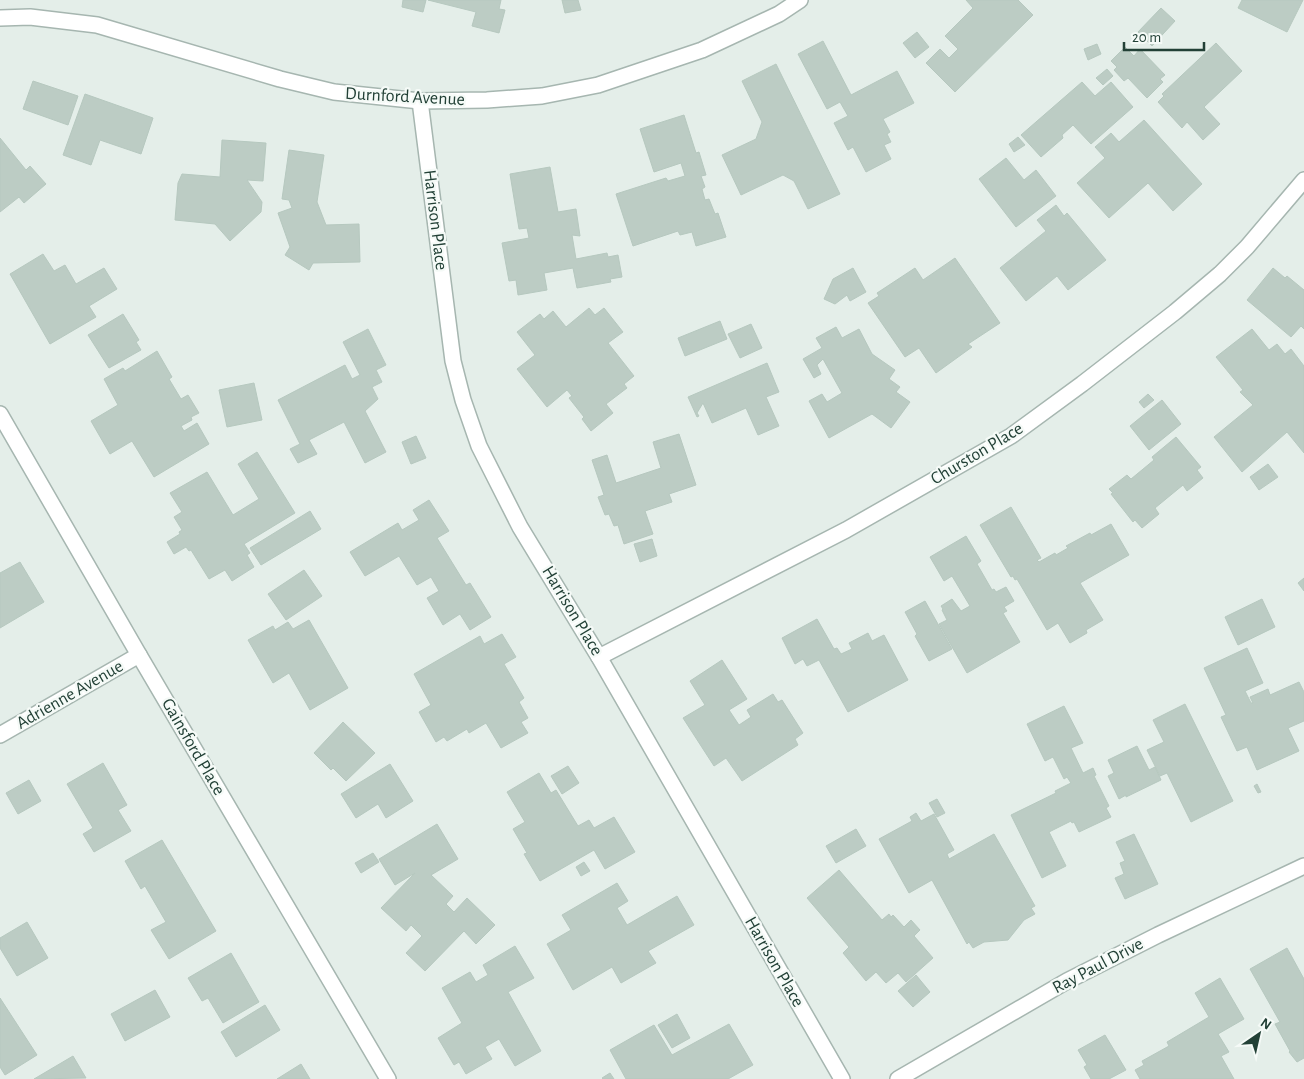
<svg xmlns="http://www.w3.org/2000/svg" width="1304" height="1079" viewBox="0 0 1304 1079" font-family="'Alegreya Sans',sans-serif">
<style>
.building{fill:#bcccc4;stroke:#b6c8bf}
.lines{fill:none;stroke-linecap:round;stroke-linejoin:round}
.minor-casing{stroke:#a6b6b0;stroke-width:18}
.minor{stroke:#fff;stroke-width:15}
.labels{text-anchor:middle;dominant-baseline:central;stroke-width:4.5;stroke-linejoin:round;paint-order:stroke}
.street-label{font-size:18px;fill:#224036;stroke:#f5faf7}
</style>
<rect width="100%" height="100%" fill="#e4eee9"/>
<g class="building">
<polygon points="403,0 426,0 423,12 402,7"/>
<polygon points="428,0 501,0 499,9 505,10 499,33 472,26 476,12"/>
<polygon points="562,0 578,0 581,10 565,13"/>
<polygon points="966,0 1018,0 1033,15 955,92 926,63 940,49 949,58 958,49 945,36 973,8"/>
<polygon points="1242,0 1303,0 1287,32 1238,8"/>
<polygon points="1161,8 1175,21 1152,46 1138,32"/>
<polygon points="917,32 929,47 915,58 903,43"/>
<polygon points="823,41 851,95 897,71 914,103 883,119 890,132 887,134 891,142 884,145 891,159 866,172 853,147 848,150 834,123 848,116 840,102 827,109 798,54"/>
<polygon points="1216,43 1242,71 1204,107 1220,124 1203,140 1187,122 1182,128 1158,102 1164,96 1162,94"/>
<polygon points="1097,44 1101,54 1088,60 1084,49"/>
<polygon points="1125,47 1134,56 1140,49 1165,75 1160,79 1163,82 1147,98 1128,78 1124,81 1114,70 1117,67 1111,61"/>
<polygon points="776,64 840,194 808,209 794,181 783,175 741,195 722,155 756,139 762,122 742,81"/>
<polygon points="1107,69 1113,76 1103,85 1096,78"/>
<polygon points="33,81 78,96 68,125 23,109"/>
<polygon points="1082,82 1095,96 1111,82 1133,107 1091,144 1073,125 1062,135 1063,138 1041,157 1021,135"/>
<polygon points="85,94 153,118 141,154 100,140 91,165 63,155"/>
<polygon points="684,115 696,153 699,152 706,175 701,176 705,187 702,189 705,200 709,199 715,214 718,213 726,237 696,246 692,232 680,235 678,231 633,246 616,194 666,178 668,181 685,176 681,163 654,172 640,129"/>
<polygon points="1144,120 1202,184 1173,211 1148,183 1109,218 1077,183 1105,158 1095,147 1111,133 1119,142"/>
<polygon points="1018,137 1025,145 1014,152 1009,144"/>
<polygon points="0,138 26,170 30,166 46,184 24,203 19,197 0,212"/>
<polygon points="222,140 266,143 263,181 247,180 262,202 261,212 230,241 215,224 175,220 178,183 182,174 220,177"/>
<polygon points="289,150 324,155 317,202 326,225 359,224 360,262 313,263 309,270 285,255 290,247 278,213 292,208 289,200 282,199"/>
<polygon points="1006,158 1024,180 1036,170 1056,196 1016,227 979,179"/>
<polygon points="550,167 558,212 576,209 580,236 572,235 576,259 607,253 608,257 618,255 622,277 610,279 611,282 577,288 573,268 544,273 547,290 518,295 516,280 509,281 502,243 529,238 527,228 519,229 510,174"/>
<polygon points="1056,205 1064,216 1067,213 1106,260 1068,290 1057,276 1026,301 1000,268 1046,231 1037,220"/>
<polygon points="43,254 54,271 65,265 76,284 104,268 117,289 89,306 96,317 50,344 10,274"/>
<polygon points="955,258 1000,323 968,344 972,347 936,373 919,348 905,357 868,303 879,296 877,293 915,268 923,280"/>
<polygon points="853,268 866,292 850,301 847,295 835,304 824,299 833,279"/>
<polygon points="1273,268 1285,278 1287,276 1304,290 1304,329 1301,326 1291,337 1247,300"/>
<polygon points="589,308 595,315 604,308 623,332 608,343 634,376 624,384 627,388 606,404 613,413 591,431 582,419 584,417 569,398 572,396 567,390 547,407 517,369 535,355 517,332 540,314 544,319 553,311 566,327"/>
<polygon points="123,314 139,340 136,342 141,350 109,368 88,335"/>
<polygon points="720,321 727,339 685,356 678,338"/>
<polygon points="751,324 762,348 740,358 728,334"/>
<polygon points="836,327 842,338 859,329 872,354 895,370 889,379 900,387 896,392 910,402 891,428 872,414 829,438 809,401 822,394 827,402 842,393 823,359 817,365 821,374 814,378 803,359 822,348 816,338"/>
<polygon points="368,329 386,365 376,370 382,382 372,387 378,399 365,411 386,452 365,463 344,422 309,440 317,454 298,463 290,449 300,444 278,400 345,365 352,379 360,375 343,342"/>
<polygon points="1252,329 1269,350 1277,344 1285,354 1291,349 1304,366 1304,453 1287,432 1242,472 1214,437 1253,405 1240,392 1243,390 1216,357"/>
<polygon points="157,351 172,377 169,379 181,399 188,395 199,413 191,417 192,420 181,426 184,431 197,423 209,444 154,477 132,441 110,454 91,421 118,405 104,379 123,368 125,371"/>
<polygon points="767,363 779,392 766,397 779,426 758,435 746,408 712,423 703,403 697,413 699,416 697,417 688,397"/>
<polygon points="254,383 262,420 227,427 219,390"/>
<polygon points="1148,394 1154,400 1144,408 1139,402"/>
<polygon points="1162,400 1181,424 1149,450 1130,426"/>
<polygon points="679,434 696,485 669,494 672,502 645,511 653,534 624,544 618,525 614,526 609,514 605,515 598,497 604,495 592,460 607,455 616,483 661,468 653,442"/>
<polygon points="416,436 426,458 411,464 402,442"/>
<polygon points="1176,437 1201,467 1197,470 1203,478 1187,491 1183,485 1155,508 1159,514 1142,528 1135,520 1133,522 1111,494 1113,493 1109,489 1127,475 1131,479 1154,460 1152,457"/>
<polygon points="257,452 295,513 244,544 250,553 247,555 254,567 232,581 225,570 209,579 191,550 189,551 186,547 174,554 167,542 180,534 179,532 182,530 174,517 182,512 170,493 207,472 233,515 259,499 238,464"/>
<polygon points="1268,464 1278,477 1259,490 1250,477"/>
<polygon points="429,500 449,531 437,538 466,585 470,583 491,617 470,630 460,614 443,625 427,598 439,591 431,577 417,585 399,556 365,576 350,552 398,523 402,530 419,520 413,510"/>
<polygon points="1011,507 1041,558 1037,560 1039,562 1055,553 1056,555 1068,548 1066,546 1090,533 1091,535 1111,524 1129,555 1080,583 1103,620 1086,630 1087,633 1070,643 1058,623 1047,630 1017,579 1015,580 1013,576 1011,577 980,525"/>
<polygon points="310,511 321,529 261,565 250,548"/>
<polygon points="966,536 981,561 977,564 992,590 994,589 996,592 1006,587 1014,601 1004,607 1007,611 1003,613 1020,642 967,673 939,624 947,620 942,610 943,609 941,606 952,599 961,611 970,606 952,576 944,581 930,557"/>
<polygon points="652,539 657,556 640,562 634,544"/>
<polygon points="20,562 44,602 0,628 0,573"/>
<polygon points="304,570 322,596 286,620 268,594"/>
<polygon points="1304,578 1304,591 1298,583"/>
<polygon points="1262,599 1275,627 1238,645 1225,617"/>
<polygon points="925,601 952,649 929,661 915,636 917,634 905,612"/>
<polygon points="817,619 834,649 837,648 841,654 852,649 849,643 868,633 872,641 884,635 908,680 848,712 819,660 807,666 803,659 795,664 782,638"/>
<polygon points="309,620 348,688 310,710 289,673 273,683 248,640 273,626 275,630 288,622 293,629"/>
<polygon points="502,634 516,657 504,664 524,698 519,702 528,718 521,722 528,733 501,748 486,723 469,733 467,729 447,741 444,737 436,742 419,712 431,705 414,674 480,636 484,644"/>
<polygon points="1247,648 1263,683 1245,691 1251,703 1253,703 1250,697 1268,689 1270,695 1299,682 1304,692 1304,721 1288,728 1299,751 1257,770 1247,747 1237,751 1221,717 1226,715 1204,668"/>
<polygon points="722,660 747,699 729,710 739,725 751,717 747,710 773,694 778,702 782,700 803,733 795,739 798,745 742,781 726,758 714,766 683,718 705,705 690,681"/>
<polygon points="1185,704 1233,801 1191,822 1167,773 1160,776 1147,750 1164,742 1153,720"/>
<polygon points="1064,706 1083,743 1071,748 1083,773 1093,768 1096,775 1094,776 1109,806 1106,808 1111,817 1079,832 1074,822 1072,823 1071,821 1049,832 1066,866 1042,878 1011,815 1056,793 1055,791 1071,783 1067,777 1064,779 1053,757 1045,761 1027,724"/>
<polygon points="343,722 375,753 346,781 333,768 331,770 314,753"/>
<polygon points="1137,746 1149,770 1155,767 1161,780 1126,797 1126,795 1119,799 1108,776 1114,773 1108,760"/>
<polygon points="103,763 127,805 118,810 131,831 94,852 83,834 93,828 67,784"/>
<polygon points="390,764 413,801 386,818 378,804 356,818 341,794"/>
<polygon points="568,766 579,783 562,794 551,776"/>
<polygon points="539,773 551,793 556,790 578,826 589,820 594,828 614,817 635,852 605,869 594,850 540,881 524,854 527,853 513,829 525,822 507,792"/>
<polygon points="29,780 41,801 18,814 6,793"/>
<polygon points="1257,784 1261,792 1258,793 1254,786"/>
<polygon points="937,799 945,813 937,817 929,803"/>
<polygon points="916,813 921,821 934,814 954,850 947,854 949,859 994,834 1035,906 1031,908 1035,914 1024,920 1008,940 984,942 973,948 969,942 967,944 932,880 909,893 879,839 912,821 910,817"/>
<polygon points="437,824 458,859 431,875 453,896 446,904 454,912 467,898 495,925 476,944 464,931 425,971 406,953 422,936 411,925 406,931 381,908 415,873 395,885 379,859"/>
<polygon points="856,829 866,846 836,863 826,846"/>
<polygon points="1134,834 1158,884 1125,899 1115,878 1124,874 1120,863 1125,861 1116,842"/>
<polygon points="162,840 216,931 169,959 151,930 166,922 145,886 141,889 125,861"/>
<polygon points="373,853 379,862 361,873 355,863"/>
<polygon points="584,862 590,871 581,876 576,867"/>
<polygon points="839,870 882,920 889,914 891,917 893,915 904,927 911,920 920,930 914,936 933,958 906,982 898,973 886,983 876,972 866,981 843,953 849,947 807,898"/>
<polygon points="617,883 628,901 617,908 627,925 677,896 694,925 648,951 656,963 621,983 612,967 573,990 547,944 571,930 562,915"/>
<polygon points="27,922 48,958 17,976 0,948 0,938"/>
<polygon points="515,946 534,978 508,992 541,1051 515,1066 499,1039 485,1047 492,1059 466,1074 459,1062 454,1065 438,1038 462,1023 442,988 470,972 476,982 488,975 483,965"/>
<polygon points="1287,948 1304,979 1304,1058 1297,1062 1289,1052 1290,1051 1275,1024 1280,1022 1250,969"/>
<polygon points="231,953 259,1002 223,1023 208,998 202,1001 188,978"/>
<polygon points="916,975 930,992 913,1007 898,991"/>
<polygon points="1220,978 1244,1019 1218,1034 1229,1052 1221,1056 1234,1079 1140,1079 1135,1070 1144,1065 1142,1061 1169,1046 1167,1042 1209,1017 1195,993"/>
<polygon points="155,990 170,1017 125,1041 111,1014"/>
<polygon points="0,998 37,1055 5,1075 0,1067"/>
<polygon points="265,1005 280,1030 236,1057 221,1032"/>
<polygon points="677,1014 690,1038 672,1048 658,1025"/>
<polygon points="729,1024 753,1065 728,1079 626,1079 610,1050 654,1025 672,1055"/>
<polygon points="1105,1035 1126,1070 1109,1079 1091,1079 1084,1067 1087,1065 1078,1050"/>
<polygon points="73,1056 86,1078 34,1079"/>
<polygon points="301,1064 310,1079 277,1079"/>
<polygon points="610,1073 614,1079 603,1079 602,1078"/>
</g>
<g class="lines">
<defs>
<g id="minor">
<polyline points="0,18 30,17 97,25 280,79 334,92 420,101 487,100 542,96 598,85 702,50 779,14 800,0"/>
<polyline points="420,101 453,361 463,400 479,446 520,527 599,657 842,1079"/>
<polyline points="0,414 139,655 388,1079"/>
<polyline points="599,657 846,530 1011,436 1082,384 1175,312 1220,274 1247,247 1304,180"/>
<polyline points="0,735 139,655"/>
<polyline points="898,1079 1067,981 1158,935 1304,866"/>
</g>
</defs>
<use href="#minor" class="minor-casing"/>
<use href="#minor" class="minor"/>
</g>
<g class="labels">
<g class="street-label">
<text transform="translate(405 97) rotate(3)">Durnford Avenue</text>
<text transform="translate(435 220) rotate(83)">Harrison Place</text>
<text transform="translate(977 454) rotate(-31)">Churston Place</text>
<text transform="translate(572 611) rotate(59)">Harrison Place</text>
<text transform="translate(70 695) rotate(-30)">Adrienne Avenue</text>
<text transform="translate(193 747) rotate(60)">Gainsford Place</text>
<text transform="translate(774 962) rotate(60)">Harrison Place</text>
<text transform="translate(1098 966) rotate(-28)">Ray Paul Drive</text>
</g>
</g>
<g transform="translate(1259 1034) rotate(34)" stroke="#f5faf7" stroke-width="4" paint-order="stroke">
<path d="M0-4L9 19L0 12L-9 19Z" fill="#224036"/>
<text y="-8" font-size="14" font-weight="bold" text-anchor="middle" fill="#224036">N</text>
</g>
<path d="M1124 42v8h80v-8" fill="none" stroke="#224036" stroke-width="2.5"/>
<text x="1132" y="42" font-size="15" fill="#224036" stroke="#f5faf7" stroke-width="4" paint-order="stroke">20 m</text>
</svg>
